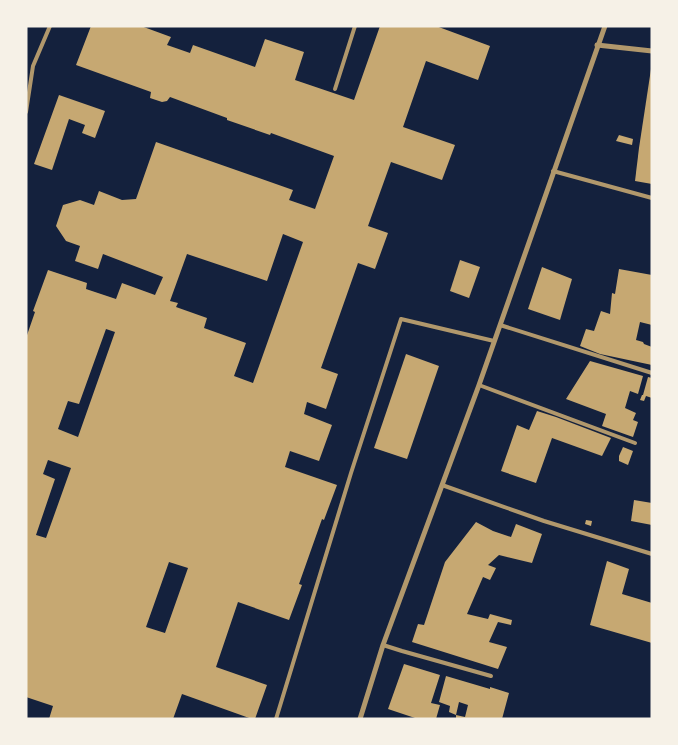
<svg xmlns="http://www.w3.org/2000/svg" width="678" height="745" viewBox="0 0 678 745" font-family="'Fira Sans',sans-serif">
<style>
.building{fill:#c6a872;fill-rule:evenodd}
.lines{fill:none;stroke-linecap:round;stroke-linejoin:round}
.service{stroke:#b1986c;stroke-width:4}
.minor{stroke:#b1986c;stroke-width:5}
</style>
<rect width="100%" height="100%" fill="#14213d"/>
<g class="building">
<path d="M91 26H141L171 37 167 45 190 53 193 45 255 67 265 39 304 52 295 80 354 100 380 26H436L490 46 478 80 426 61 403 127 455 145 442 180 391 162 368 226 388 233 375 269 358 263 321 368 338 374 326 409 307 402 304 414 332 425 319 461 290 451 285 467 337 485 324 520 322 519 299 584 302 585 289 620 238 602 216 667 267 685 255 719H252L182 694 173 719H49L53 706 26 697V338L35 312 33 311 48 270 87 283 86 289 116 299 122 283 155 295 163 277 103 254 98 269 75 261 80 246 66 241 56 226 63 205 80 200 94 205 99 191 122 200 136 199 156 142 293 190 289 200 315 209 334 156 271 133 270 135 227 120V118L170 97 167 101 162 102 150 98 151 92 76 65ZM283 234 303 242 253 383 234 376 246 343 204 328 207 318 176 307 178 303 170 301 187 254 267 281ZM106 329 115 332 78 437 58 429 68 401 79 404ZM48 460 71 468 46 538 36 535 55 479 43 474ZM169 562 188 568 165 633 146 627Z"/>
<polygon points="651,69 652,69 652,184 635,181 639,148"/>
<polygon points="59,95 105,111 95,138 82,133 85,125 69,119 52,170 34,164"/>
<polygon points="619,135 633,139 632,145 616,141"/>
<polygon points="460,260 480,267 469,298 450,291"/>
<polygon points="542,267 572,279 560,320 528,309"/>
<polygon points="619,269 652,275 652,325 640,322 636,340 643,342 644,344 652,347 652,365 600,354 580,346 586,329 594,331 601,311 610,314 612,293 615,294"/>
<polygon points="406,354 439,366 407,459 374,448"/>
<polygon points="590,361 643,376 638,394 630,391 625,408 636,413 633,420 638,422 633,437 602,426 606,414 566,399"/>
<polygon points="648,377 652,378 652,398 646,396 644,401 640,400 642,395 643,395"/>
<polygon points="537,411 556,417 611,438 602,456 552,438 536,483 501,471 517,425 529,430"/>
<polygon points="623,447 633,451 628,465 619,461 619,456"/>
<polygon points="634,500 652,503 652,525 631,521"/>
<polygon points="586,520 592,521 591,526 585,524"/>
<polygon points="476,522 493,531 511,537 516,524 542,534 532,563 499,555 488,565 496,568 490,580 483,577 467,614 488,619 490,614 512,620 511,625 498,622 489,642 507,647 498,669 412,642 418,624 424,625 445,562"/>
<polygon points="607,561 629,569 622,594 652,603 652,643 590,625"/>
<polygon points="404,664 440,675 431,703 440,705 436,719 418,719 388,709"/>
<path d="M446 676 490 689V687L509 693 502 719H456V715L449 712 450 706 439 702ZM459 702 468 705 465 717 456 715Z"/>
</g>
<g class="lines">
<g class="service">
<polyline points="335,89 355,26"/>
<polyline points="26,112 33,66 50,26"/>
<polyline points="553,171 652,198"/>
<polyline points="500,325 652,373"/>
<polyline points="479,385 635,443"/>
<polyline points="442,485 544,521 652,554"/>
<polyline points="383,645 402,651 491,676"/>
<polyline points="276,719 351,473 401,319 494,341"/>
</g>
<g class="minor">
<polyline points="597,45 652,51"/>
<polyline points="360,719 383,645 479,385 605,26"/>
</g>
</g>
<rect width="678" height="745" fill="none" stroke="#f6f1e7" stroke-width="55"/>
</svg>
